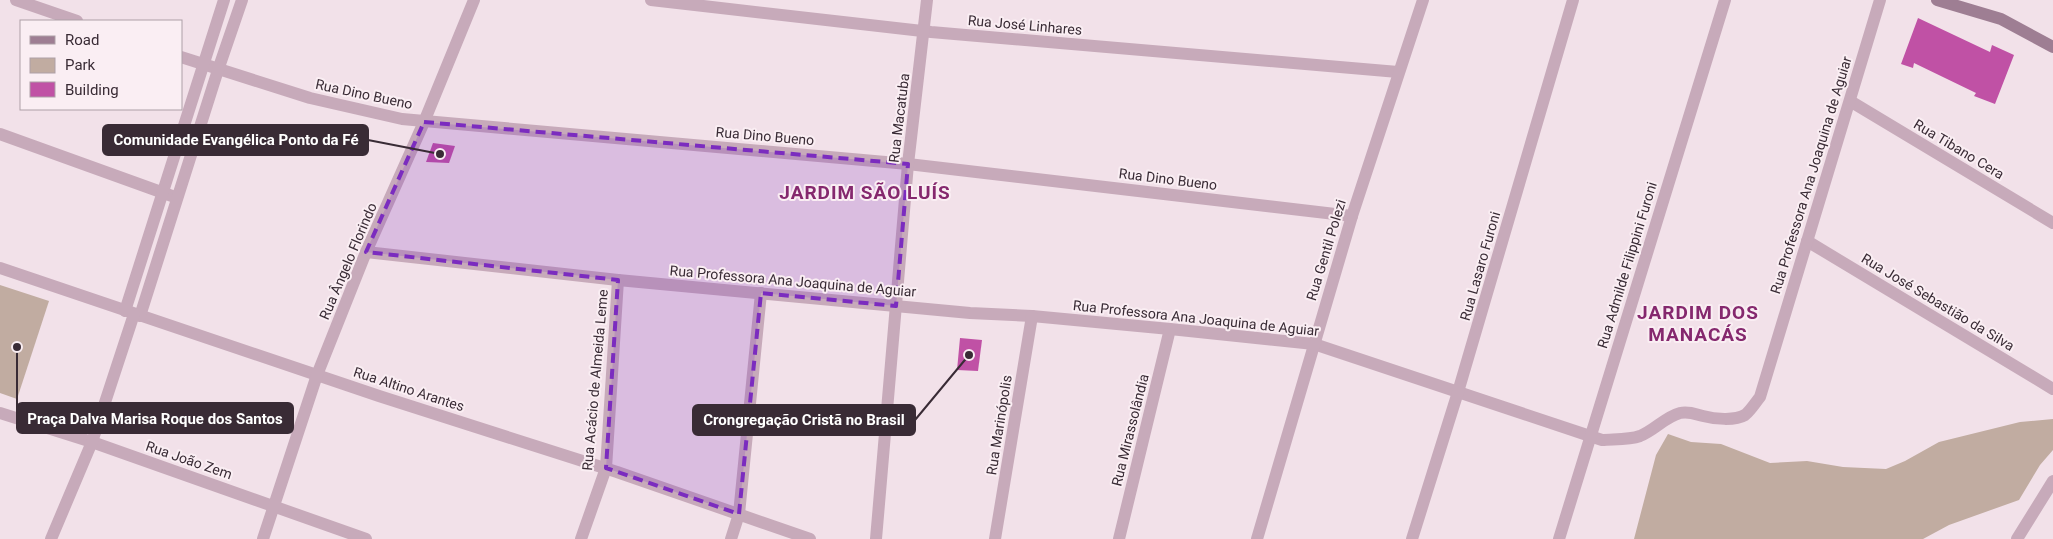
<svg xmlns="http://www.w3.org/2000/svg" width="2053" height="539" viewBox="0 0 2053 539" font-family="Roboto,sans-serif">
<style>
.green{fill:#c1aca1}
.building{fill:#c051a5}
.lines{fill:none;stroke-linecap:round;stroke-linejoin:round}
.street{stroke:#c7aaba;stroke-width:12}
.secondary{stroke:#9e7e93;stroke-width:12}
.marked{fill:#7b2cbf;fill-opacity:0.2;stroke:#7b2cbf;stroke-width:4;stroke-dasharray:10 6;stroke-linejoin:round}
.labels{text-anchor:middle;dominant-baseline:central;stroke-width:4;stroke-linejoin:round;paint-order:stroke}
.street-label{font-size:14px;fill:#392b35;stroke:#faeef3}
.district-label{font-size:19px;font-weight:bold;letter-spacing:1px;fill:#85286e;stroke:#faeef3}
.leader{fill:none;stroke:#392b35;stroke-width:2}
.callout-dot{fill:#392b35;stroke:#faeef3;stroke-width:2}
.callout{fill:#392b35;stroke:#392b35;stroke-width:2}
.callout-label{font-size:15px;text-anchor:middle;font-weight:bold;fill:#fff}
</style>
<rect width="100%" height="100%" fill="#f2e1e9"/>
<g class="green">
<polygon points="0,285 49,301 17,399 0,393"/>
<polygon points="2053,419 2053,450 2040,465 2019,500 1949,525 1923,539 1634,539 1656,455 1668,434 1691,442 1721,444 1770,463 1807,461 1843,467 1886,469 1905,461 1939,442 2020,422"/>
</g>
<g class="building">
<polygon points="1918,18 1990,52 1992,45 2014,55 1995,104 1974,96 1976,93 1914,63 1913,68 1901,64"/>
<polygon points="433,143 455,146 449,163 426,162"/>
<polygon points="960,338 982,340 978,371 957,370"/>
</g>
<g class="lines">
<g class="street">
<polyline points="16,0 77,21"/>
<polyline points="651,0 931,32 1398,72"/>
<polyline points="181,57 310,98 402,119 908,164 1352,216"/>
<polyline points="1850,101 2053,223"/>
<polyline points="0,134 172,196"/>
<polyline points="1807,241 2053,389"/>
<path d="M366 252 618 280 970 313 1032 316 1170 329 1314 344 1602 440C1614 439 1629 440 1640 436 1655 430 1665 417 1680 413 1689 411 1695 414 1703 416 1714 419 1735 421 1745 415 1751 410 1755 403 1760 397L1880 0"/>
<polyline points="0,268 379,396 617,472 810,539"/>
<polyline points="125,311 224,0"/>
<polyline points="140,316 218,70 242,0"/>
<polyline points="0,413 92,442 366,539"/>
<polyline points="51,539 92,442 134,314"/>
<polyline points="263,539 317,375 366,252 424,122 474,0"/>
<polyline points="581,539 606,468 618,280"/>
<polyline points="731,539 739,514 761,293"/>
<polyline points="876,539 908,164 927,0"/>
<polyline points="995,539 1032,316"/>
<polyline points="1119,539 1170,329"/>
<polyline points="1257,539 1352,216 1423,0"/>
<polyline points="1412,539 1458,392 1573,0"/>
<polyline points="1559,539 1725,0"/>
<polyline points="2017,539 2053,481"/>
</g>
<polyline class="secondary" points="1937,0 2001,19 2053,47"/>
</g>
<path class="marked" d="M424 122 908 164 896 306 761 293 739 514 606 468 618 280 366 252Z"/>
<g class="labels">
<g class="street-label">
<text transform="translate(1025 25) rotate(5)">Rua José Linhares</text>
<text transform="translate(364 94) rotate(12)">Rua Dino Bueno</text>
<text transform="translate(899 118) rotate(-83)">Rua Macatuba</text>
<text transform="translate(765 136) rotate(5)">Rua Dino Bueno</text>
<text transform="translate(1959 149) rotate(31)">Rua Tibano Cera</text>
<text transform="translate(1811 175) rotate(-73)">Rua Professora Ana Joaquina de Aguiar</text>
<text transform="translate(1168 179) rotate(7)">Rua Dino Bueno</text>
<text transform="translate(1326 250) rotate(-73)">Rua Gentil Polezi</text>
<text transform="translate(348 261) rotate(-67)">Rua Ângelo Florindo</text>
<text transform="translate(1627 265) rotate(-73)">Rua Admilde Filippini Furoni</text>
<text transform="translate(1480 266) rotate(-74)">Rua Lasaro Furoni</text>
<text transform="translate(793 281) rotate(5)">Rua Professora Ana Joaquina de Aguiar</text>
<text transform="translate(1938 302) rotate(31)">Rua José Sebastião da Silva</text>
<text transform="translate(1196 318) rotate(6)">Rua Professora Ana Joaquina de Aguiar</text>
<text transform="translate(595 380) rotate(-85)">Rua Acácio de Almeida Leme</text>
<text transform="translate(409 389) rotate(18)">Rua Altino Arantes</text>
<text transform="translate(999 425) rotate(-81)">Rua Marinópolis</text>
<text transform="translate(1130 430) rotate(-76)">Rua Mirassolândia</text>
<text transform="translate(189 460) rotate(19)">Rua João Zem</text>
</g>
<g class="district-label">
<text x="865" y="192">JARDIM SÃO LUÍS</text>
<text x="1698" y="312">JARDIM DOS<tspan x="1698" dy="22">MANACÁS</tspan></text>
</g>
</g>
<path class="leader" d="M440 154L368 140M17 347L17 418M969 355L915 420"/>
<g class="callout-dot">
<circle cx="440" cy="154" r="5"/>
<circle cx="17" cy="347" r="5"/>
<circle cx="969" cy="355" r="5"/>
</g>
<g class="callout">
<rect x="103" y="125" width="265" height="30" rx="5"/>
<rect x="17" y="403" width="276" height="30" rx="5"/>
<rect x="693" y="405" width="222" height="30" rx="5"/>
</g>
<g class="callout-label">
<text x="236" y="145">Comunidade Evangélica Ponto da Fé</text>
<text x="155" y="424">Praça Dalva Marisa Roque dos Santos</text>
<text x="804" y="425">Crongregação Cristã no Brasil</text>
</g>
<rect x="20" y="20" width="162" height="90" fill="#faeef3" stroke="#ada0a7"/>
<rect x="30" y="36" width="25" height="8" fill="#9e7e93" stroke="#ada0a7"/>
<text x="65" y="45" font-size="15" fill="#392b35">Road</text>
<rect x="30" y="58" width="25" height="15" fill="#c1aca1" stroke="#ada0a7"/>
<text x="65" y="70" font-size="15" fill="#392b35">Park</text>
<rect x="30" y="82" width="25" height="15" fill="#c051a5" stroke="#ada0a7"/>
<text x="65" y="95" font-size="15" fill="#392b35">Building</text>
</svg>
